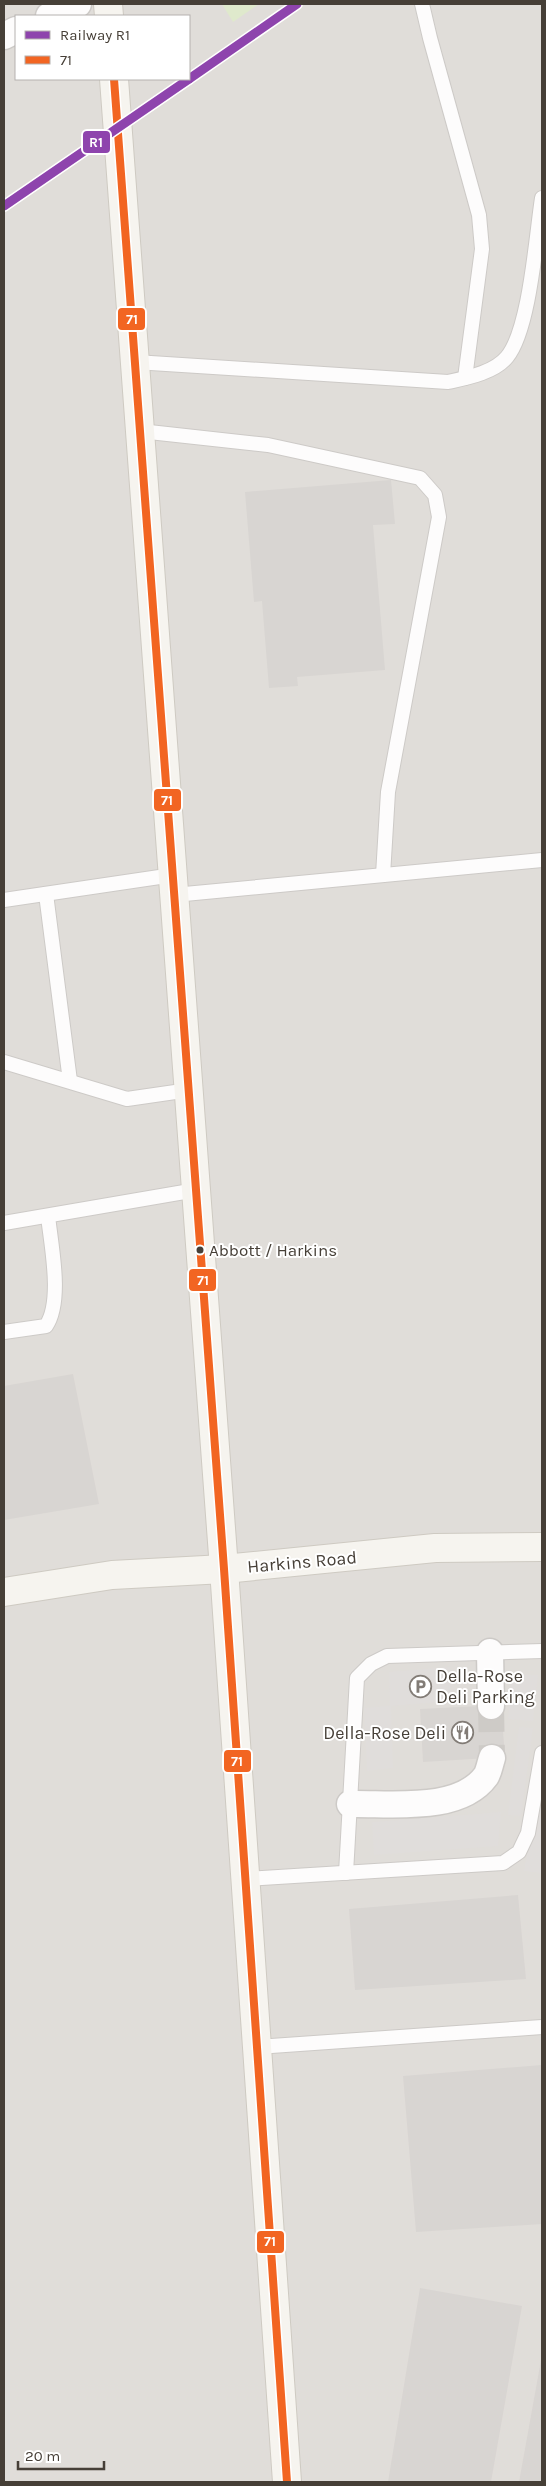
<svg xmlns="http://www.w3.org/2000/svg" width="546" height="2486" viewBox="0 0 546 2486" font-family="Karla,sans-serif">
<style>
.industrial{fill:#e0ddd9;fill-rule:evenodd}
.green{fill:#dfe9cc}
.parking{fill:#e0dddb}
.building{fill:#d8d5d2}
.lines{fill:none;stroke-linecap:round;stroke-linejoin:round}
.street-tunnel{stroke:#cecbc7;stroke-width:26;stroke-dasharray:26 13;stroke-linecap:butt}
.lane-casing{stroke:#cdcac7;stroke-width:16}
.street-casing{stroke:#cdcac7;stroke-width:29}
.secondary-casing{stroke:#cecac2;stroke-width:30}
.lane{stroke:#fdfcfc;stroke-width:14}
.street{stroke:#fdfcfc;stroke-width:26}
.secondary{stroke:#f6f4ef;stroke-width:28}
.bus-1-casing{stroke:#fff;stroke-width:11}
.bus-1{stroke:#f26522;stroke-width:8}
.rail-1-casing{stroke:#fff;stroke-width:12}
.rail-1{stroke:#8e44ad;stroke-width:9}
.bus-dot{fill:#463f37;stroke:#fff;stroke-width:2}
.labels{text-anchor:middle;dominant-baseline:central;stroke-width:4;stroke-linejoin:round;paint-order:stroke}
.bus-label{font-size:17px;fill:#463f37;stroke:#fff;text-anchor:start}
.street-label{font-size:18px;fill:#463f37;stroke:#fff}
.poi-label{font-size:18px;fill:#463f37;stroke:#fff;text-anchor:start}
.line-badge{stroke:#fff;stroke-width:2}
.badge-label{font-size:14px;text-anchor:middle;font-weight:bold;fill:#fff}
</style>
<rect width="100%" height="100%" fill="#f0eeeb"/>
<path class="industrial" d="M4 4H542V2482H4ZM16 16H189V79H16Z"/>
<polygon class="green" points="222,4 259,4 233,22"/>
<g class="parking">
<polygon points="450,1667 451,1701 391,1706 393,1768 367,1771 364,1708 390,1706 389,1672"/>
<polygon points="512,1675 538,1675 533,1721 508,1719"/>
<polygon points="519,1727 533,1728 521,1816 508,1815"/>
<polygon points="542,1766 542,1873 524,1871"/>
<polygon points="501,1812 498,1846 374,1855 372,1822"/>
</g>
<g class="building">
<polygon points="391,480 395,524 373,525 385,670 297,677 298,686 269,688 262,601 254,602 245,492"/>
<polygon points="73,1374 99,1504 4,1520 4,1386"/>
<polygon points="501,1705 505,1757 423,1762 420,1709"/>
<polygon points="518,1895 526,1979 355,1990 349,1909"/>
<polygon points="542,2065 542,2224 416,2232 403,2076"/>
<polygon points="420,2288 522,2306 491,2482 388,2482"/>
<polygon points="541,2360 542,2482 519,2482"/>
</g>
<g class="lines">
<polyline class="street-tunnel" points="491,1706 492,1758"/>
<defs>
<g id="lane">
<polyline points="422,4 430,38 479,215 482,249 465,378"/>
<path d="M135 362 448 382C466 378 494 373 507 357 530 329 536 236 542 198"/>
<polyline points="140,431 268,445 420,478 435,495 439,517 388,792 383,875"/>
<polyline points="46,894 70,1081"/>
<polyline points="174,895 542,860"/>
<polyline points="4,900 173,875"/>
<polyline points="4,1062 127,1099 189,1090"/>
<polyline points="4,1223 196,1190"/>
<path d="M4 1332 46 1326C63 1301 51 1245 48 1216"/>
<polyline points="346,1873 357,1678 371,1664 387,1656 542,1651"/>
<polyline points="245,1879 503,1863 519,1852 528,1833 542,1753"/>
<polyline points="257,2047 542,2027"/>
</g>
<g id="street">
<polyline points="49,16 78,4"/>
<polyline points="4,36 16,30"/>
<polyline points="490,1652 491,1706"/>
<path d="M350 1804C391 1803 459 1813 486 1776 489 1771 490 1764 492 1758"/>
</g>
<g id="secondary">
<polyline points="108,4 109,16"/>
<polyline points="114,79 224,1569 287,2482"/>
<polyline points="4,1592 112,1575 224,1569 435,1548 542,1547"/>
</g>
</defs>
<use href="#lane" class="lane-casing"/>
<use href="#street" class="street-casing"/>
<use href="#secondary" class="secondary-casing"/>
<use href="#lane" class="lane"/>
<use href="#street" class="street"/>
<use href="#secondary" class="secondary"/>
<defs>
<polyline id="bus-1" points="114,79 224,1569 287,2482"/>
</defs>
<use href="#bus-1" class="bus-1-casing"/>
<use href="#bus-1" class="bus-1"/>
<defs>
<g id="rail-1">
<polyline points="189,79 297,4"/>
<polyline points="4,206 189,79"/>
</g>
</defs>
<use href="#rail-1" class="rail-1-casing"/>
<use href="#rail-1" class="rail-1"/>
</g>
<defs>
<symbol id="parking-ring" viewBox="-11 -11 22 22"><circle r="9.5" fill="#fff" stroke="#827c76" stroke-width="1.5"/><path d="M-3.5-5.5H1a3.5 3.5 0 0 1 0 7H-1V5.5H-3.5ZM-1-3.4V-.6H.8a1.4 1.4 0 0 0 0-2.8Z" fill="#827c76"/></symbol>
<symbol id="restaurant-ring" viewBox="-11 -11 22 22"><circle r="9.5" fill="#fff" stroke="#827c76" stroke-width="1.5"/><path d="M-5-6h1v4h1v-4h1v4h1v-4h1v5L-1.5 .5V6h-2V.5L-5-1ZM5-6V6H3V1.5H1.5Q1.5-4 5-6Z" fill="#827c76"/></symbol>
</defs>
<g fill-rule="evenodd">
<use href="#parking-ring" x="408" y="1674" width="25" height="25"/>
<use href="#restaurant-ring" x="450" y="1720" width="25" height="25"/>
</g>
<circle class="bus-dot" cx="200" cy="1250" r="4.5"/>
<g class="labels">
<g class="bus-label">
<text x="209" y="1250">Abbott / Harkins</text>
</g>
<g class="street-label">
<text transform="translate(302 1562) rotate(-5)">Harkins Road</text>
</g>
<g class="poi-label">
<text x="436" y="1676">Della-Rose<tspan x="436" dy="21">Deli Parking</tspan></text>
<text x="446" y="1733" text-anchor="end">Della-Rose Deli</text>
</g>
</g>
<g class="line-badge">
<rect x="82" y="130" width="29" height="24" rx="5" fill="#8e44ad"/>
<rect x="117" y="307" width="29" height="24" rx="5" fill="#f26522"/>
<rect x="153" y="788" width="29" height="24" rx="5" fill="#f26522"/>
<rect x="188" y="1268" width="29" height="24" rx="5" fill="#f26522"/>
<rect x="223" y="1749" width="29" height="24" rx="5" fill="#f26522"/>
<rect x="256" y="2230" width="29" height="24" rx="5" fill="#f26522"/>
</g>
<g class="badge-label">
<text x="96" y="147">R1</text>
<text x="132" y="324">71</text>
<text x="167" y="805">71</text>
<text x="203" y="1285">71</text>
<text x="237" y="1766">71</text>
<text x="270" y="2246">71</text>
</g>
<rect width="546" height="2486" fill="none" stroke="#463f37" stroke-width="10"/>
<rect x="15" y="15" width="175" height="65" fill="#ffffff" stroke="#b5b2af"/>
<rect x="25" y="31" width="25" height="8" fill="#8e44ad" stroke="#b5b2af"/>
<text x="60" y="40" font-size="15" fill="#463f37">Railway R1</text>
<rect x="25" y="56" width="25" height="8" fill="#f26522" stroke="#b5b2af"/>
<text x="60" y="65" font-size="15" fill="#463f37">71</text>
<path d="M18 2461v8h86v-8" fill="none" stroke="#463f37" stroke-width="2.5"/>
<text x="25" y="2461" font-size="15" fill="#463f37" stroke="#ffffff" stroke-width="4" paint-order="stroke">20 m</text>
</svg>
